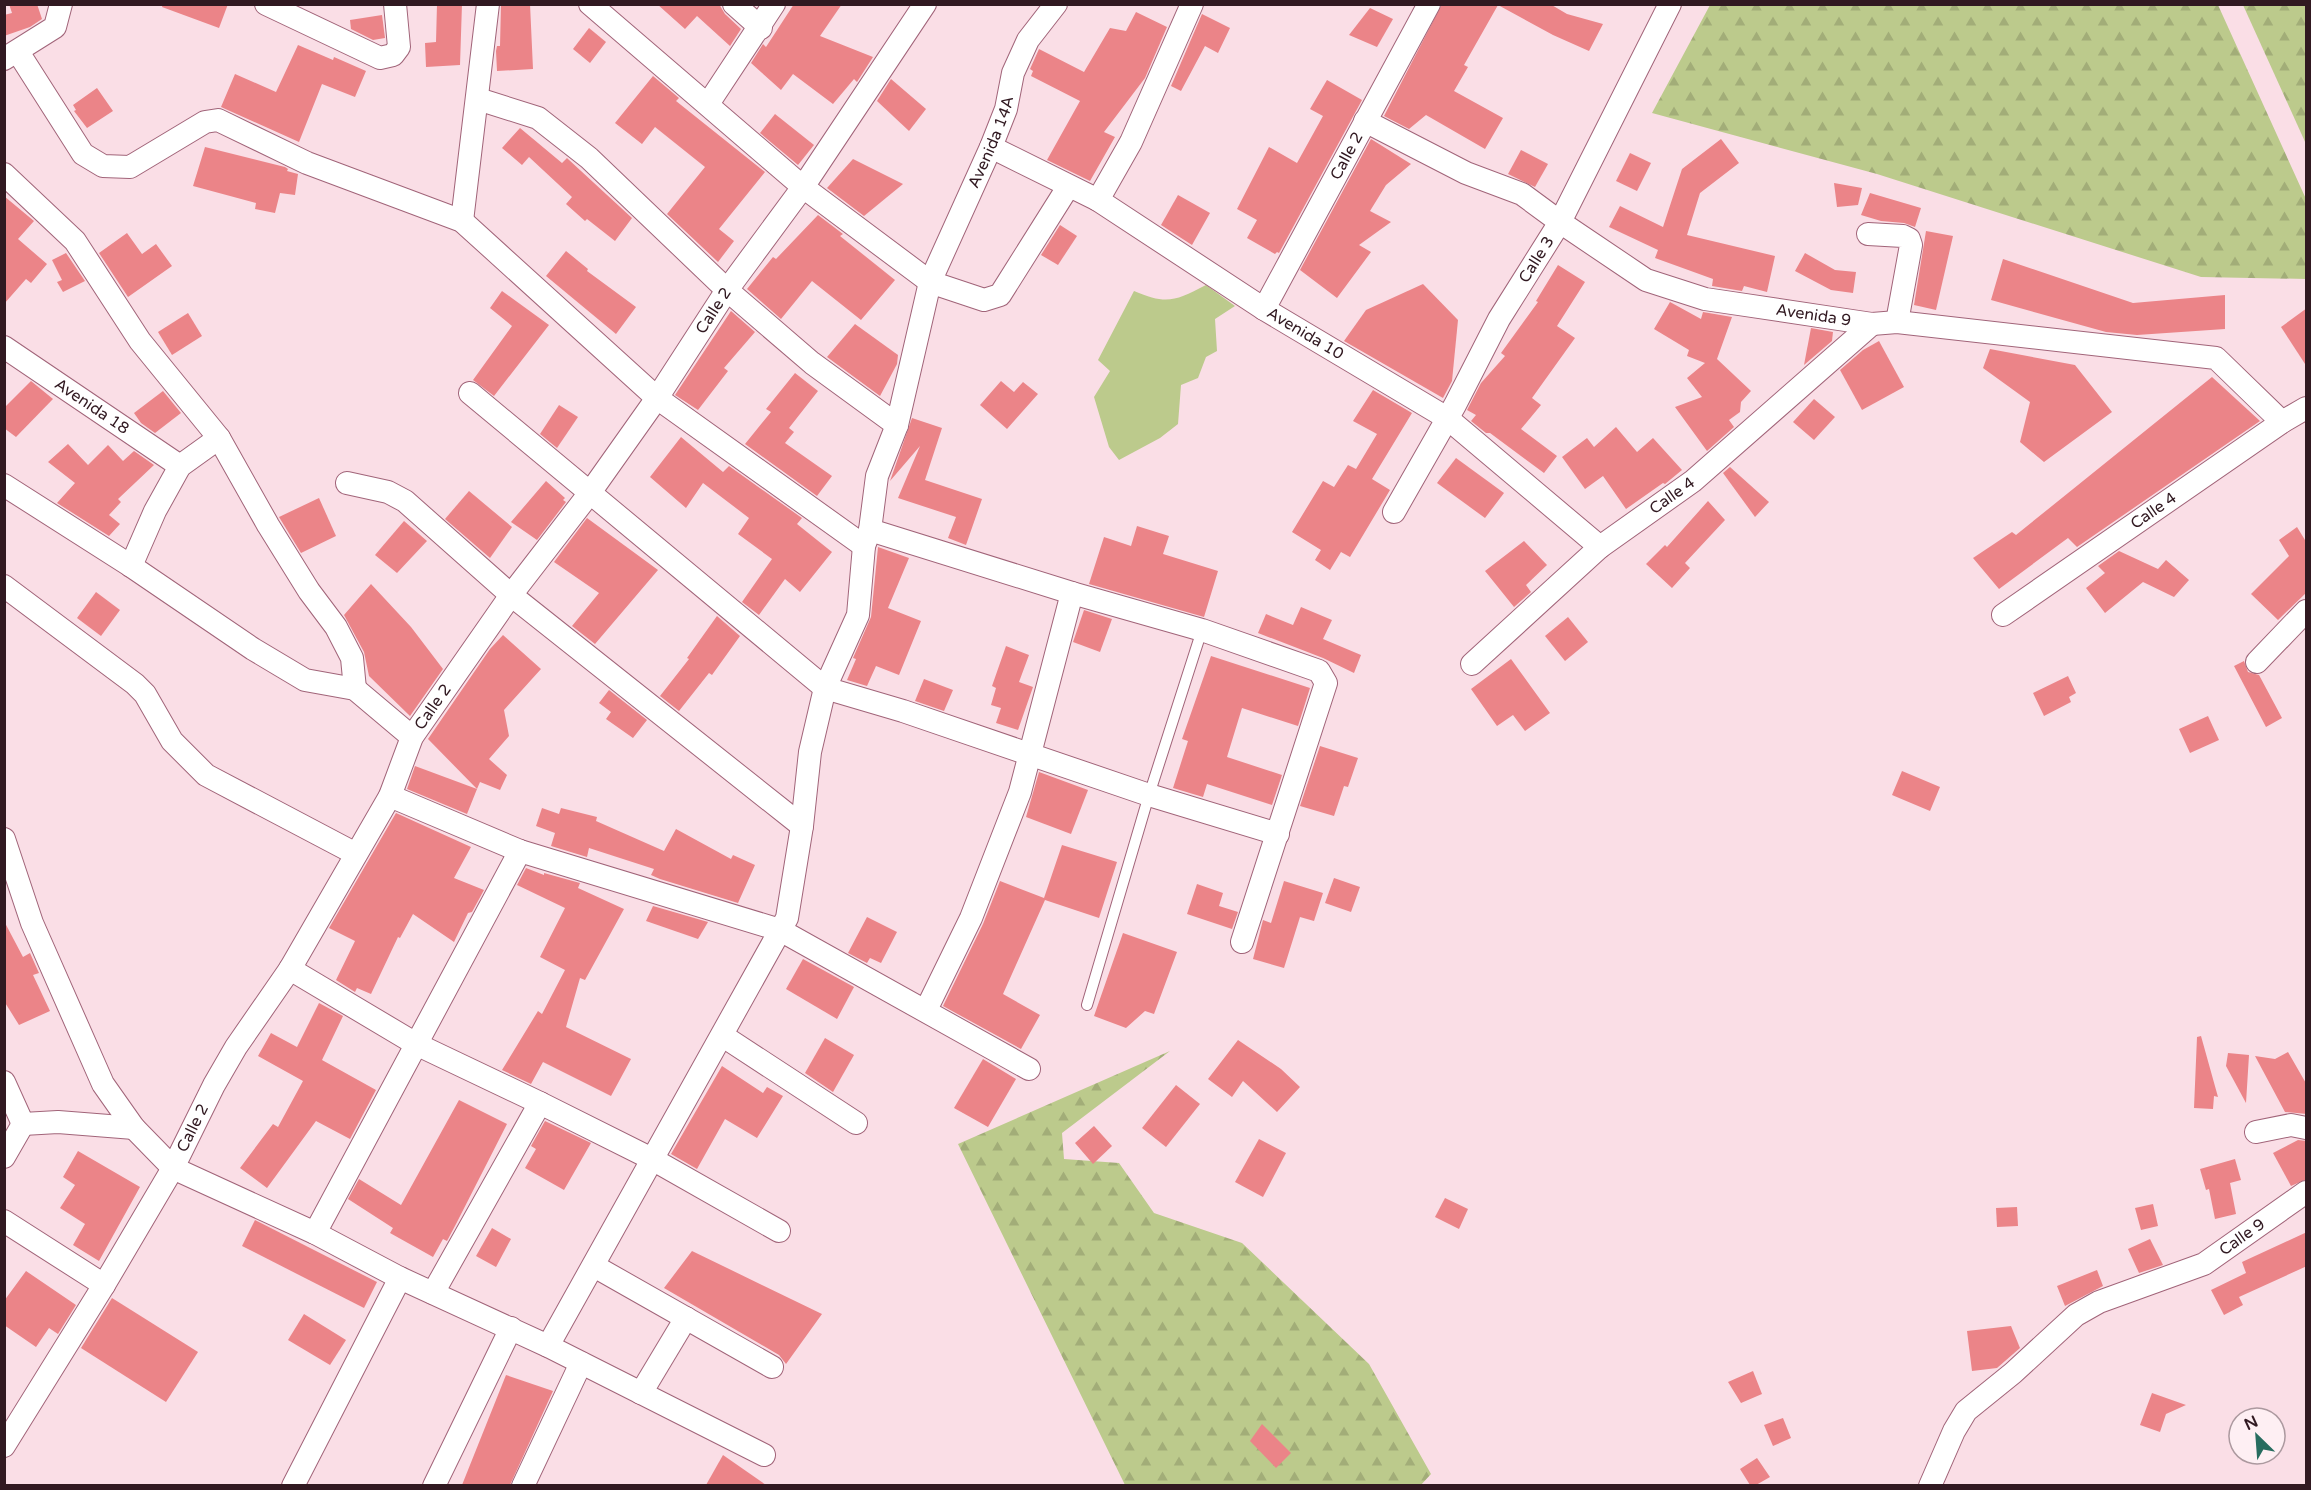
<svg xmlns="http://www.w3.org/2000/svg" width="2311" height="1490" viewBox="0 0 2311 1490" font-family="'Varela Round',sans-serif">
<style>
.forest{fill:url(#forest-firs)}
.green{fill:#bcca8c}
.building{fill:#eb8488}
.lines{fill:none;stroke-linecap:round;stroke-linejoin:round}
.service-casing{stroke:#a16479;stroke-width:12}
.minor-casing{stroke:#a16479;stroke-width:24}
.service{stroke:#fff;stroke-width:10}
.minor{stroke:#fff;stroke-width:22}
.labels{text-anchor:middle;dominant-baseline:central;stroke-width:6;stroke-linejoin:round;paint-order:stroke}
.street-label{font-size:16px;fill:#311921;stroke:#feeff3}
</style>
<defs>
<pattern id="forest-firs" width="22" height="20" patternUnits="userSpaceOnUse" patternTransform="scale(1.5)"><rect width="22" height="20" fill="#bcca8c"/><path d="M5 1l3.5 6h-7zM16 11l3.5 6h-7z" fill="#a2ad78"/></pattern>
</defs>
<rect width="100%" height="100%" fill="#fadee6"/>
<g class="forest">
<polygon points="1710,5 2218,5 2306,199 2306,279 2201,277 1877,174 1652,113"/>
<polygon points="2243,5 2306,5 2306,144"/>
<polygon points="1170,1051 1062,1133 1064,1159 1119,1163 1154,1213 1242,1243 1369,1364 1431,1474 1420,1486 1125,1485 958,1144"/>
</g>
<path class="green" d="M1206 285 1235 306 1215 319 1217 351 1206 357 1198 378 1181 385 1178 424 1160 438 1119 460 1109 447 1094 397 1110 371 1098 360 1134 291C1167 305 1175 301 1206 285Z"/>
<g class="building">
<polygon points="9,4 37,4 42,19 30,27 4,36 4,15 12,13"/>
<polygon points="163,4 228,4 219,28 162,7"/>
<polygon points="437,4 462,4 460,65 426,67 425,43 436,42"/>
<polygon points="501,4 530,4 533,69 497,71 496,51 497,46 500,46"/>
<polygon points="657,4 719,4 725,14 741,29 730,46 697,16 685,29"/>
<polygon points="794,4 842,4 820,36 873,57 857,82 854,79 833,104 793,74 781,90 751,63 763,44 766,47"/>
<polygon points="1442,4 1550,4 1567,14 1603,24 1589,51 1553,35 1498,5 1464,65 1468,67 1454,91 1503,118 1485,149 1426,115 1409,129 1384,116"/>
<polygon points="1370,8 1393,19 1377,47 1349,35"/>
<polygon points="1136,12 1167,27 1145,78 1104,132 1115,137 1090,181 1047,160 1080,101 1031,76 1033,71 1030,69 1039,49 1084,72 1110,28 1126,31"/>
<polygon points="1202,14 1230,28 1218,53 1205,46 1181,91 1171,86"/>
<polygon points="382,15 385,38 373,40 351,29 350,20"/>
<polygon points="589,28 606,42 590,63 573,49"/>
<polygon points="298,45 333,60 334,57 366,71 355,97 322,84 299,142 221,107 235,74 276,92"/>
<polygon points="653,76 679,98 676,101 765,172 719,229 734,241 718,262 667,214 705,167 655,127 642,144 615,123"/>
<polygon points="891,79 926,109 909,131 877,101"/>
<polygon points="1327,80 1362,100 1279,253 1277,252 1275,254 1247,238 1257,220 1237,209 1269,147 1297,163 1323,116 1310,109"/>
<polygon points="97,88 113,111 87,128 74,111 76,110 73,105"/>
<polygon points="775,114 814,145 798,165 760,133"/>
<polygon points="520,128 562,163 567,158 568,159 632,218 615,241 587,219 585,221 566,204 572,197 529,157 522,165 502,148"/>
<polygon points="1371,139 1411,164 1386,185 1370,211 1391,222 1359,245 1371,252 1337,298 1300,270"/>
<polygon points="1721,139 1739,163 1700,193 1687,235 1775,256 1767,292 1744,286 1742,291 1712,286 1713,279 1655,258 1658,250 1609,227 1620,206 1663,227 1682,169"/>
<polygon points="205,147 285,167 288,169 287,171 298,174 295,195 280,193 275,213 255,209 256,203 193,186"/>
<polygon points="1521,150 1548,164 1535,187 1508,174"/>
<polygon points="1630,153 1651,163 1637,191 1616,181"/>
<polygon points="853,159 903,184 864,216 827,188"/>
<polygon points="1834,183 1862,188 1858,205 1837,207"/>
<polygon points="1870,193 1921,208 1915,227 1904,223 1881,221 1861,215"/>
<polygon points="1178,195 1210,213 1192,245 1161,225"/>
<polygon points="4,196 34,221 18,239 47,264 31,283 26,279 4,304"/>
<polygon points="818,215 843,234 840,236 895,280 861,320 812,281 781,319 747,289 773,257 776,259"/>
<polygon points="1060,225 1077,236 1058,265 1041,255"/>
<polygon points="1926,231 1953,236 1936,310 1914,305"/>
<polygon points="127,233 142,254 156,244 172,266 128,297 99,253"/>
<polygon points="566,251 588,269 587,271 636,307 616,334 546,276"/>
<polygon points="66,253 85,281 63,292 57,282 62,280 52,260"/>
<polygon points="1805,253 1835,270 1856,272 1853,293 1831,290 1795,271"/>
<polygon points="2003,259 2133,303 2225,295 2225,329 2137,335 2106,332 1991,300"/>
<polygon points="1558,265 1585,282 1557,326 1575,338 1532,398 1541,405 1521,429 1557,456 1544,473 1490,433 1486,433 1471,421 1476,415 1467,410 1481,383 1505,356 1501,353 1538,302 1536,301"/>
<polygon points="1423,284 1458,320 1452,381 1443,398 1344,341 1366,310"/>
<polygon points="502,291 549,325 494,396 473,380 512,326 490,308"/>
<polygon points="1670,302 1701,319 1703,312 1732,317 1717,359 1751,391 1741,402 1740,412 1729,420 1734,427 1707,451 1675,407 1702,397 1687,378 1705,363 1687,356 1689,350 1654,329"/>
<polygon points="2307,308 2307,367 2281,327"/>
<polygon points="731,311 755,332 724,368 728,371 698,410 675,395"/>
<polygon points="188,313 202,336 172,355 158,332"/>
<polygon points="855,324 898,355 897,364 880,396 827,357"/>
<polygon points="1811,328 1833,332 1832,341 1804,365"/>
<polygon points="1879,341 1904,387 1862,410 1840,370 1863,350"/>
<polygon points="1990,349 2075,365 2112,412 2044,462 2020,442 2030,402 1983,368"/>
<polygon points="795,373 818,391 789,428 794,432 785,443 832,476 817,496 745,444 771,412 766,409"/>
<polygon points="2212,377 2260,421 2077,547 2068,538 1999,589 1973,558 2012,532 2016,535"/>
<polygon points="31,381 53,399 16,437 4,428 4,408"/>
<polygon points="1001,381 1014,392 1023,382 1038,394 1007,429 980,405"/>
<polygon points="1373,390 1412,413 1372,479 1390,490 1350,557 1341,552 1330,570 1315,560 1321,550 1292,532 1323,481 1334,487 1348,465 1356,469 1377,434 1353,421"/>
<polygon points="163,391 181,413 155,433 141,423 134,413"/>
<polygon points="1814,399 1835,417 1814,440 1793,422"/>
<polygon points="559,405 578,417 557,448 540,434"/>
<polygon points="912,418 942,428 925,480 982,499 966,545 948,538 956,517 898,498 920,446 890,481"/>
<polygon points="1616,427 1637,452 1653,438 1682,470 1665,484 1663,483 1626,509 1603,476 1585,489 1562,457 1587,438 1594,447"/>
<polygon points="681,437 723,472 729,466 802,518 797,524 832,552 800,592 785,579 759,615 742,602 772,559 738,534 749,518 703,483 686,508 650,477"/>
<polygon points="68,444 88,465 108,445 123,461 134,451 154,465 118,499 121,502 109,515 120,524 109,536 57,503 75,483 48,462"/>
<polygon points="1456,458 1504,493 1485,518 1437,483"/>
<polygon points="1730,467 1769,502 1755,517 1723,473"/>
<polygon points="546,481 565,498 563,500 566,502 537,540 511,522"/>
<polygon points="469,491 512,527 490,558 445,519"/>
<polygon points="319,498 336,536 301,553 279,517"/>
<polygon points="1708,501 1725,520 1685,563 1690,568 1672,588 1646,564 1665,545 1667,547"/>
<polygon points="587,518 658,570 595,644 572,626 599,593 554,562"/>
<polygon points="404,521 427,541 397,573 375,555"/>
<polygon points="1137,526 1169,536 1163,554 1218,571 1204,617 1089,584 1104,537 1131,546"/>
<polygon points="2297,527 2305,540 2307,539 2307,592 2278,620 2251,594 2289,556 2279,540"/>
<polygon points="1524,541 1547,565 1526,585 1531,592 1514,607 1485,571"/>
<polygon points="878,547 909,558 888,608 921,621 899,675 876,666 867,686 847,680 856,659 853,658 871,617"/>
<polygon points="2119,551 2158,569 2166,560 2189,580 2174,597 2143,582 2105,613 2086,588 2105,573 2098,566"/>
<polygon points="371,584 411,627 443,669 410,716 369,676 364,652 344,615"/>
<polygon points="96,592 120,610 101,636 77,618"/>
<polygon points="1301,607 1332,620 1323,639 1361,655 1354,673 1323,658 1258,633 1266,614 1293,625"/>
<polygon points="1084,610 1112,619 1100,652 1073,642"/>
<polygon points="717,616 740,636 712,675 709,673 679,711 660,696 689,659 687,658"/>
<polygon points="1568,617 1588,642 1565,661 1545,636"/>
<polygon points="503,635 541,669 504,710 509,736 489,759 507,775 500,790 480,782 477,789 428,739 490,649"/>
<polygon points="1006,646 1029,655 1019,682 1033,687 1018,730 996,723 1001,708 991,705 996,688 992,686"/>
<polygon points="1211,656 1310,688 1298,726 1242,708 1227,757 1282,775 1272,805 1207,784 1203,797 1173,788 1188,741 1182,739"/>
<polygon points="1511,659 1550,713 1525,731 1513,715 1497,726 1471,689"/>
<polygon points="2244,661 2248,672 2259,675 2282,718 2266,727 2234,666"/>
<polygon points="2068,676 2076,693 2069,697 2071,702 2044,716 2033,693"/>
<polygon points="924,679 953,690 944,711 915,701"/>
<polygon points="609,690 647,720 633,738 606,719 611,712 599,703"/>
<polygon points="2208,716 2219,740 2190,753 2179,729"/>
<polygon points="1320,746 1358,758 1348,787 1344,786 1334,816 1300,806"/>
<polygon points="415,766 477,789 467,814 407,789"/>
<polygon points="1902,771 1940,787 1930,811 1892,795"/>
<polygon points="1039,772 1088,790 1071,834 1026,817"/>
<polygon points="542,808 559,814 561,808 597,817 596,821 664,851 676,829 731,859 733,855 755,865 738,903 660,879 651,875 654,869 589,848 587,857 551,846 555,833 536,826"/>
<polygon points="396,813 471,847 454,878 484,890 472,912 468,913 454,942 413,914 400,938 398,937 371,994 357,988 355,992 336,980 355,941 329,928"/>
<polygon points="1062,845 1117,862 1099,918 1045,900 1003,994 1040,1015 1021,1049 943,1006 983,924 1000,881 1044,898"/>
<polygon points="526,868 544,875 544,873 580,883 578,888 624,909 585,980 580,978 566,1027 631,1059 611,1096 543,1062 531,1084 502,1070 538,1011 542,1014 565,970 540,957 565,908 517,885"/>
<polygon points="1334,878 1360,887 1351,912 1325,903"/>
<polygon points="1284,881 1323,893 1314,921 1300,917 1284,968 1253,959 1263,920 1271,923"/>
<polygon points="1197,884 1223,893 1219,906 1238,912 1232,929 1187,914"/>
<polygon points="653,906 708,922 698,939 646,921"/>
<polygon points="867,917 897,932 881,963 870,958 867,963 848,953"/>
<polygon points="4,921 23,957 30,953 39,973 33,975 50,1011 19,1025 4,1001"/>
<polygon points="1123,933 1177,952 1154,1014 1145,1011 1126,1028 1094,1016"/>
<polygon points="803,959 854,987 837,1019 786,989"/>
<polygon points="319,1003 343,1016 322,1060 376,1090 350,1139 316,1121 267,1188 240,1168 273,1124 278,1127 303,1081 258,1056 271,1033 297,1047"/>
<polygon points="2201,1036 2218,1097 2214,1096 2213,1109 2194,1108 2197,1037"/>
<polygon points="825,1038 854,1055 833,1092 805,1073"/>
<polygon points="1238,1040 1281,1069 1300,1087 1277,1112 1243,1081 1232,1097 1208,1079"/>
<polygon points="2288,1052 2307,1085 2307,1114 2285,1112 2255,1056 2275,1059"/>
<polygon points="2228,1053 2249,1055 2246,1103 2226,1066"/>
<polygon points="983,1059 1016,1079 988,1127 954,1108"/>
<polygon points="722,1066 763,1093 767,1087 783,1096 757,1138 725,1119 697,1169 671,1154"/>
<polygon points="1176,1085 1200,1104 1166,1147 1142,1128"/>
<polygon points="459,1100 507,1124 456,1224 447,1241 443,1239 433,1257 390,1233 393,1228 348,1199 359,1179 401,1205"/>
<polygon points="545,1121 591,1143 564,1190 525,1168 536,1149 531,1146"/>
<polygon points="1094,1126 1112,1146 1093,1164 1075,1143"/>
<polygon points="1259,1139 1286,1153 1263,1197 1235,1182"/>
<polygon points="2298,1140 2307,1141 2307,1179 2291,1186 2273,1153"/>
<polygon points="78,1151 140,1187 99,1261 73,1245 85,1224 60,1208 75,1185 63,1177"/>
<polygon points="2235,1159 2241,1180 2230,1183 2236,1214 2215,1219 2209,1189 2206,1190 2200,1169"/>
<polygon points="1445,1198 1468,1209 1459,1229 1435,1217"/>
<polygon points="2153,1204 2158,1226 2141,1230 2135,1208"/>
<polygon points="2017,1207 2018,1226 1997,1227 1996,1208"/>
<polygon points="255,1220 377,1282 364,1308 242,1246"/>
<polygon points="492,1228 511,1239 496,1267 476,1256"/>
<polygon points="2307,1232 2307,1266 2239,1297 2243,1305 2224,1315 2211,1290 2246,1273 2242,1262"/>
<polygon points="2150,1239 2163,1265 2139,1273 2128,1249"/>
<polygon points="692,1251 822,1314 786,1364 779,1355 664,1288"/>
<polygon points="2097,1270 2103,1286 2065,1306 2057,1286"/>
<polygon points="26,1271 76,1305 58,1334 49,1328 36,1347 4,1325 4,1301"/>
<polygon points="112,1298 198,1352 166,1402 81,1348"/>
<polygon points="304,1314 346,1340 330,1365 288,1340"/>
<polygon points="2011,1326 2020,1348 1997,1368 1972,1371 1967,1331"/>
<polygon points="1753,1371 1762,1394 1741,1403 1728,1382"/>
<polygon points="506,1375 553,1391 510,1485 462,1485"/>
<polygon points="2152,1393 2186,1405 2166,1414 2160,1432 2140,1425"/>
<polygon points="1783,1418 1791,1438 1773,1446 1764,1425"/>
<polygon points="1262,1424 1291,1453 1276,1468 1250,1441"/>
<polygon points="723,1455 766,1485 706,1485"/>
<polygon points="1757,1458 1770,1477 1756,1485 1750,1485 1740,1469"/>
</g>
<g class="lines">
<defs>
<polyline id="service" points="1087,1005 1149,795 1202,630"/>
<g id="minor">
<polyline points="266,4 380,58 393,55 399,47 395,4"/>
<polyline points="590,4 803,187 930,282 984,300 1000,295 1068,187"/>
<polyline points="734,4 761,28"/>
<polyline points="18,52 83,154 103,166 130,167 205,122 218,120 307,163 462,221 657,398 864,546"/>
<polyline points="4,59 55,27 61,4"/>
<polyline points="478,99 538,118 589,158 727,290 812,363 897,425"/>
<polyline points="708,104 774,4"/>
<path id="s1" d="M1365 121 1466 173 1522 194 1560 222 1646 280 1705 299 1872 324 1897 322 2216 358 2282 422"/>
<path id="s2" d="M991 147 1098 200 1264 309 1447 418 1600 547"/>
<polyline points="4,174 75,241 140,341 219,438 268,525 309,591 336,627 352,658 355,689"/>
<polyline points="1098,200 1131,142 1192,4"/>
<polyline points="462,221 488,4"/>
<polyline points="1868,234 1903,236 1909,239 1911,245 1897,322"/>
<path id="s3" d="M1264 309 1429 4"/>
<path id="s4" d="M4 347 180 466"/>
<polyline points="470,393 825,688 903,711 1149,795 1278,834"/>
<polyline points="347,483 388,492 405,501 511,595 802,826"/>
<polyline points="4,485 131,566 253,649 305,680 355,689 412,737"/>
<path id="s5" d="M1394 512 1455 405 1499 319 1560 222 1670 4"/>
<polyline points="870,530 1072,593 1202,630 1319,671 1326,683 1242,942"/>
<polyline points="131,566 155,511 180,466 219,438"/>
<polyline points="4,586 135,684 145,694 172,741 206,775 356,854"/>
<path id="s6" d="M2003 615 2282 422 2306 408"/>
<polyline points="2257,662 2306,611"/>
<path id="s7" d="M1472 664 1600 547 1693 481 1872 324"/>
<polyline points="390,796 520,851 780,930 1029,1069"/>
<polyline points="4,839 32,923 103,1084 134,1128 173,1168 315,1233 400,1278 548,1346 764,1455"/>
<polyline points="290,969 416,1044 540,1103 652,1159 779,1231"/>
<polyline points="926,1010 971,918 1020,792 1072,593"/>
<polyline points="723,1036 856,1123"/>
<polyline points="4,1082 23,1124"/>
<polyline points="23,1124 58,1122 134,1128"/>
<polyline points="2256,1132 2291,1125 2306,1128"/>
<polyline points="4,1157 23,1124"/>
<polyline points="4,1221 104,1285"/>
<polyline points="315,1233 520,851"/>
<polyline points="594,1266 772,1367"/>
<polyline points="433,1293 540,1103"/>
<path id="s8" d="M548 1346 787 918 802 826 810 752 825 688 858 615 864 546 870 530 877 476 897 425 930 282 991 147 1006 109 1013 73 1028 40 1056 4"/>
<polyline points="641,1393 686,1318"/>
<path id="s9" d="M4 1446 104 1285 173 1168 214 1085 236 1047 290 969 390 796 412 737 511 595 589 494 657 398 727 290 803 187 925 4"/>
<polyline points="293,1486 400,1278"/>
<polyline points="434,1486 511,1328"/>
<polyline points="523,1486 581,1363"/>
<path id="s10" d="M1930 1486 1954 1431 1966 1411 2013 1373 2076 1315 2099 1302 2204 1264 2306 1192"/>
</g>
</defs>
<use href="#service" class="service-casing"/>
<use href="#minor" class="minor-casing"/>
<use href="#service" class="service"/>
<use href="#minor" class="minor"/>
</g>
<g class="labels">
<g class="street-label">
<text stroke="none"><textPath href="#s8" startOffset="1299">Avenida 14A</textPath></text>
<text stroke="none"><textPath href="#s3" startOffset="174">Calle 2</textPath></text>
<text stroke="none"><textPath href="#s5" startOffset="290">Calle 3</textPath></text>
<text stroke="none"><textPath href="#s9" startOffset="1342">Calle 2</textPath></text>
<text stroke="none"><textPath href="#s1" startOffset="496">Avenida 9</textPath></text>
<text stroke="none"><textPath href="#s2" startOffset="366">Avenida 10</textPath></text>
<text stroke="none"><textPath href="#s4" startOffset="106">Avenida 18</textPath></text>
<text stroke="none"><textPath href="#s7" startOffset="262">Calle 4</textPath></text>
<text stroke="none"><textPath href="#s6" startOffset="183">Calle 4</textPath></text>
<text stroke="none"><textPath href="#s9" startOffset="856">Calle 2</textPath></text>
<text stroke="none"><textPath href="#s9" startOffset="370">Calle 2</textPath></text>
<text stroke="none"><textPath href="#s10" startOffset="414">Calle 9</textPath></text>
</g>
</g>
<rect width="2311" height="1490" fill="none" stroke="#311921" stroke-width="12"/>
<g transform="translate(2257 1436) rotate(335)"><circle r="28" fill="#feeff3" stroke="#ac999f" stroke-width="1.5"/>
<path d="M0-4.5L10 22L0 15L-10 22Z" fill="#276c5f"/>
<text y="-9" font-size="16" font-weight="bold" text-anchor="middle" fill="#311921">N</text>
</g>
</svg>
